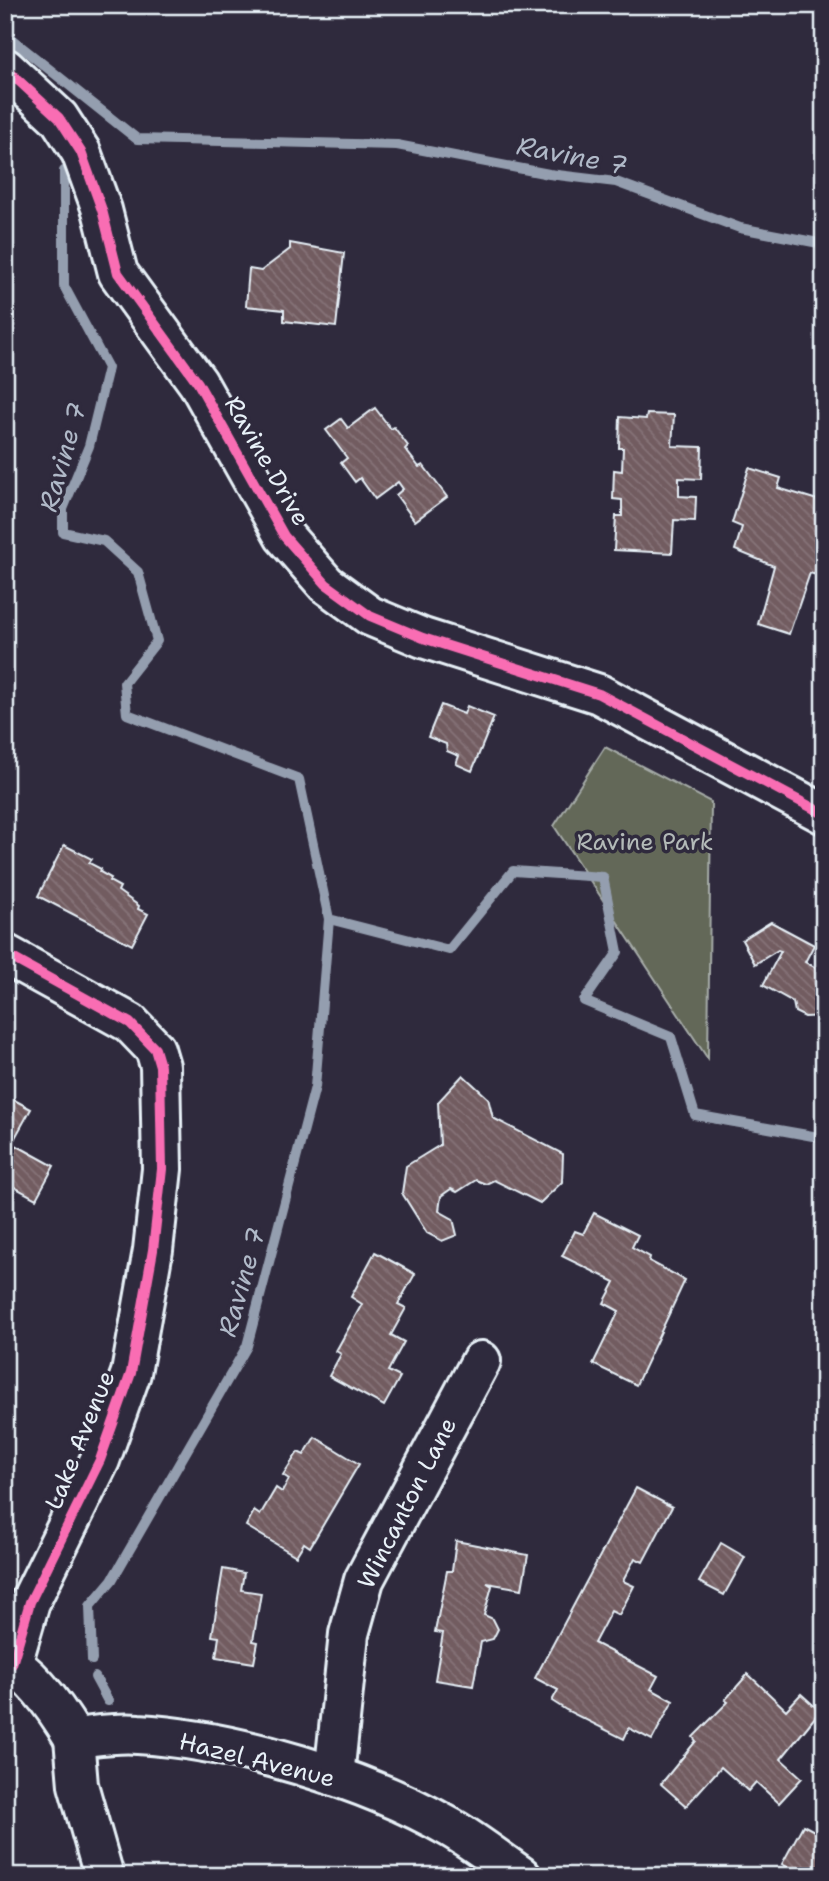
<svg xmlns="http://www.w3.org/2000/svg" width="829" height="1881" viewBox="0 0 829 1881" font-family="'Shantell Sans',sans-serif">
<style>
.park{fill:#636759;stroke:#a6aca8;stroke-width:2}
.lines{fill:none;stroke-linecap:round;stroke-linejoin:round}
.stream{stroke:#949eaf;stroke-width:10}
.building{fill:url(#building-back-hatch);stroke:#e8f1f8;stroke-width:2}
.minor-casing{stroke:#e8f1f8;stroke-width:44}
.minor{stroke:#2f2a3d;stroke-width:38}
.cycleway-casing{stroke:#2f2a3d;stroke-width:15}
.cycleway{stroke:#f96db3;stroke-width:10}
.labels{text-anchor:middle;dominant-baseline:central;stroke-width:7;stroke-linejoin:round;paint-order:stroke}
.street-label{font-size:24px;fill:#e8f1f8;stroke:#2f2a3d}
.park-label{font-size:24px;fill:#b3bab8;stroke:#2f2a3d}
.water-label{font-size:26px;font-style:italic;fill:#b0b9c8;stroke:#2f2a3d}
</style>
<defs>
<pattern id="building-back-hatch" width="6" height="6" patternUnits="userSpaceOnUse" patternTransform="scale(1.75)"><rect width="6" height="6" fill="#725c61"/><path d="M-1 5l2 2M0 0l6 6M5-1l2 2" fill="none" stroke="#867478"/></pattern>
</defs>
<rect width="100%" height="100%" fill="#2f2a3d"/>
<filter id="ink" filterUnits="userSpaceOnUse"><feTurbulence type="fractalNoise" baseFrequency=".0143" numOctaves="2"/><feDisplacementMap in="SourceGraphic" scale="14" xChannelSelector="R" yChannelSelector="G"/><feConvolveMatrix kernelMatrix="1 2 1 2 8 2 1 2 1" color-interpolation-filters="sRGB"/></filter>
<g filter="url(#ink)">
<polygon class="park" points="605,747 711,802 708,1059 554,826"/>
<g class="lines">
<g class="stream">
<polyline points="5,34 137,139 397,145 549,174 616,182 740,228 824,244"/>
<polyline points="64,171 64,286 108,368 89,446 63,509 63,532 104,541 138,572 157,641 124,683 127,714 299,779 329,919 449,950 513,871 603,877 618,952 584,1001 671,1037 695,1115 824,1138"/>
<polyline points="92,1660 90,1606 112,1580 247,1346 315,1087 329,919"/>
<polyline points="95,1677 108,1701"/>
</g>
</g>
<g class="building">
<polygon points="290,243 344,253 336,327 284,321 284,310 246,306 249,269 261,271 290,249"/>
<polygon points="375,408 391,429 394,427 408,446 405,449 419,467 423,465 447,497 415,521 396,495 403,489 398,482 375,499 360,478 355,482 341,463 347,458 326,430 341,419 348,428"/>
<polygon points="647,414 674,415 672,446 702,447 701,479 679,478 679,496 696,497 695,521 674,520 672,553 614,550 616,516 622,516 622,500 613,499 614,470 622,471 623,448 619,448 620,417 646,419"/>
<polygon points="749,468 781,478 778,488 824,502 824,574 823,577 810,573 789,634 758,624 774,566 735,550 742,527 732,523"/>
<polygon points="441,705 464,714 467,706 494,717 472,771 456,764 459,756 447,751 446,744 428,737"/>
<polygon points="64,845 92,859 89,863 101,869 100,872 111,878 109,881 120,887 118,891 139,906 138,909 148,914 132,945 38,896"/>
<polygon points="771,922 814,945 805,962 824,972 822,1016 805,1017 795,1012 793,1002 763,985 781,951 778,950 755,964 742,940"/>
<polygon points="463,1075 488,1098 493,1118 563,1154 562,1182 540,1203 494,1180 486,1184 476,1180 457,1192 451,1189 441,1196 439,1211 453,1219 457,1235 442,1241 427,1233 402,1193 406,1166 440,1145 438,1102"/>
<polygon points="5,1095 31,1109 12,1143 54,1166 36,1199 5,1182"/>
<polygon points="594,1213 638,1235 632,1247 650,1257 649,1261 685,1280 636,1385 593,1364 619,1311 604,1303 615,1282 562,1256 575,1231 583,1234"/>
<polygon points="375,1252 415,1274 398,1304 406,1308 391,1335 404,1342 388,1371 400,1377 384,1406 329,1376 341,1354 336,1351 362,1304 351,1297"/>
<polygon points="315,1437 359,1464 310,1547 304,1543 296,1556 246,1526 254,1511 260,1515 276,1488 282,1492 289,1479 283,1475 298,1452 304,1455"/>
<polygon points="636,1488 672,1507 643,1562 635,1558 623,1581 634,1586 619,1615 611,1611 594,1643 658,1676 651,1689 673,1701 652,1740 629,1728 624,1739 566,1710 552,1701 558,1690 535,1678"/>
<polygon points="456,1541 528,1555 522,1589 487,1583 492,1586 484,1615 493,1619 498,1629 493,1639 481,1642 473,1686 435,1680 443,1633 435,1632 447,1571 452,1571"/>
<polygon points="721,1543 745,1557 724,1595 699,1582"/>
<polygon points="223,1569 244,1573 241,1590 261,1593 253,1641 258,1642 254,1663 216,1657 219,1637 212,1636"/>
<polygon points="748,1674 786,1710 801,1694 820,1711 781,1759 802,1778 779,1803 756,1782 748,1791 721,1767 686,1806 661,1784 696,1741 693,1737 728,1702 725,1700"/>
<polygon points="803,1825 824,1836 824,1876 803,1876 782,1864"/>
</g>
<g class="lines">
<defs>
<g id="minor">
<polyline points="5,68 59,118 81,152 102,210 118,273 198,383 284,536 326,584 370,616 423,638 599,694 824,814"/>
<polyline points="5,954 130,1023 155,1049 160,1066 162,1169 153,1250 131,1373 100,1460 30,1602 12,1664"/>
<path d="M5 1660C34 1675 58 1711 74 1738 95 1736 117 1732 138 1734 236 1740 366 1779 451 1828 475 1842 498 1860 521 1876"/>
<polyline points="74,1738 78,1785 104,1876"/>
<polyline points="334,1776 349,1634 364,1580 481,1361"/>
</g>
</defs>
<use href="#minor" class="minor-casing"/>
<use href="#minor" class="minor"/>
<defs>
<g id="cycleway">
<polyline points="5,68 59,118 81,152 102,210 118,273 198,383 284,536 326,584 370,616 423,638 599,694 824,814"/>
<polyline points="5,954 130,1023 155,1049 160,1066 162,1169 153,1250 131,1373 100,1460 30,1602 12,1664"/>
</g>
</defs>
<use href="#cycleway" class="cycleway-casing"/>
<use href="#cycleway" class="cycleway"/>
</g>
</g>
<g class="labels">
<g class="street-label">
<text transform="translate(267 461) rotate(60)">Ravine Drive</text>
<text transform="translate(80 1440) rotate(-68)">Lake Avenue</text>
<text transform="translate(407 1503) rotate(-63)">Wincanton Lane</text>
<text transform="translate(257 1760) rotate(14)">Hazel Avenue</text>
</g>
<g class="park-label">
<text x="645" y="842">Ravine Park</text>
</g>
<g class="water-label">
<text transform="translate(572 155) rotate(11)">Ravine 7</text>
<text transform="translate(62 457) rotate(-74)">Ravine 7</text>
<text transform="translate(241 1282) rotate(-74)">Ravine 7</text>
</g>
</g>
<rect width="829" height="1881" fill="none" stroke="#2f2a3d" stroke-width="28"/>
<rect x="14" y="14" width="801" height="1853" fill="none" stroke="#e8f1f8" stroke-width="2.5" filter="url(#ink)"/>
</svg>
